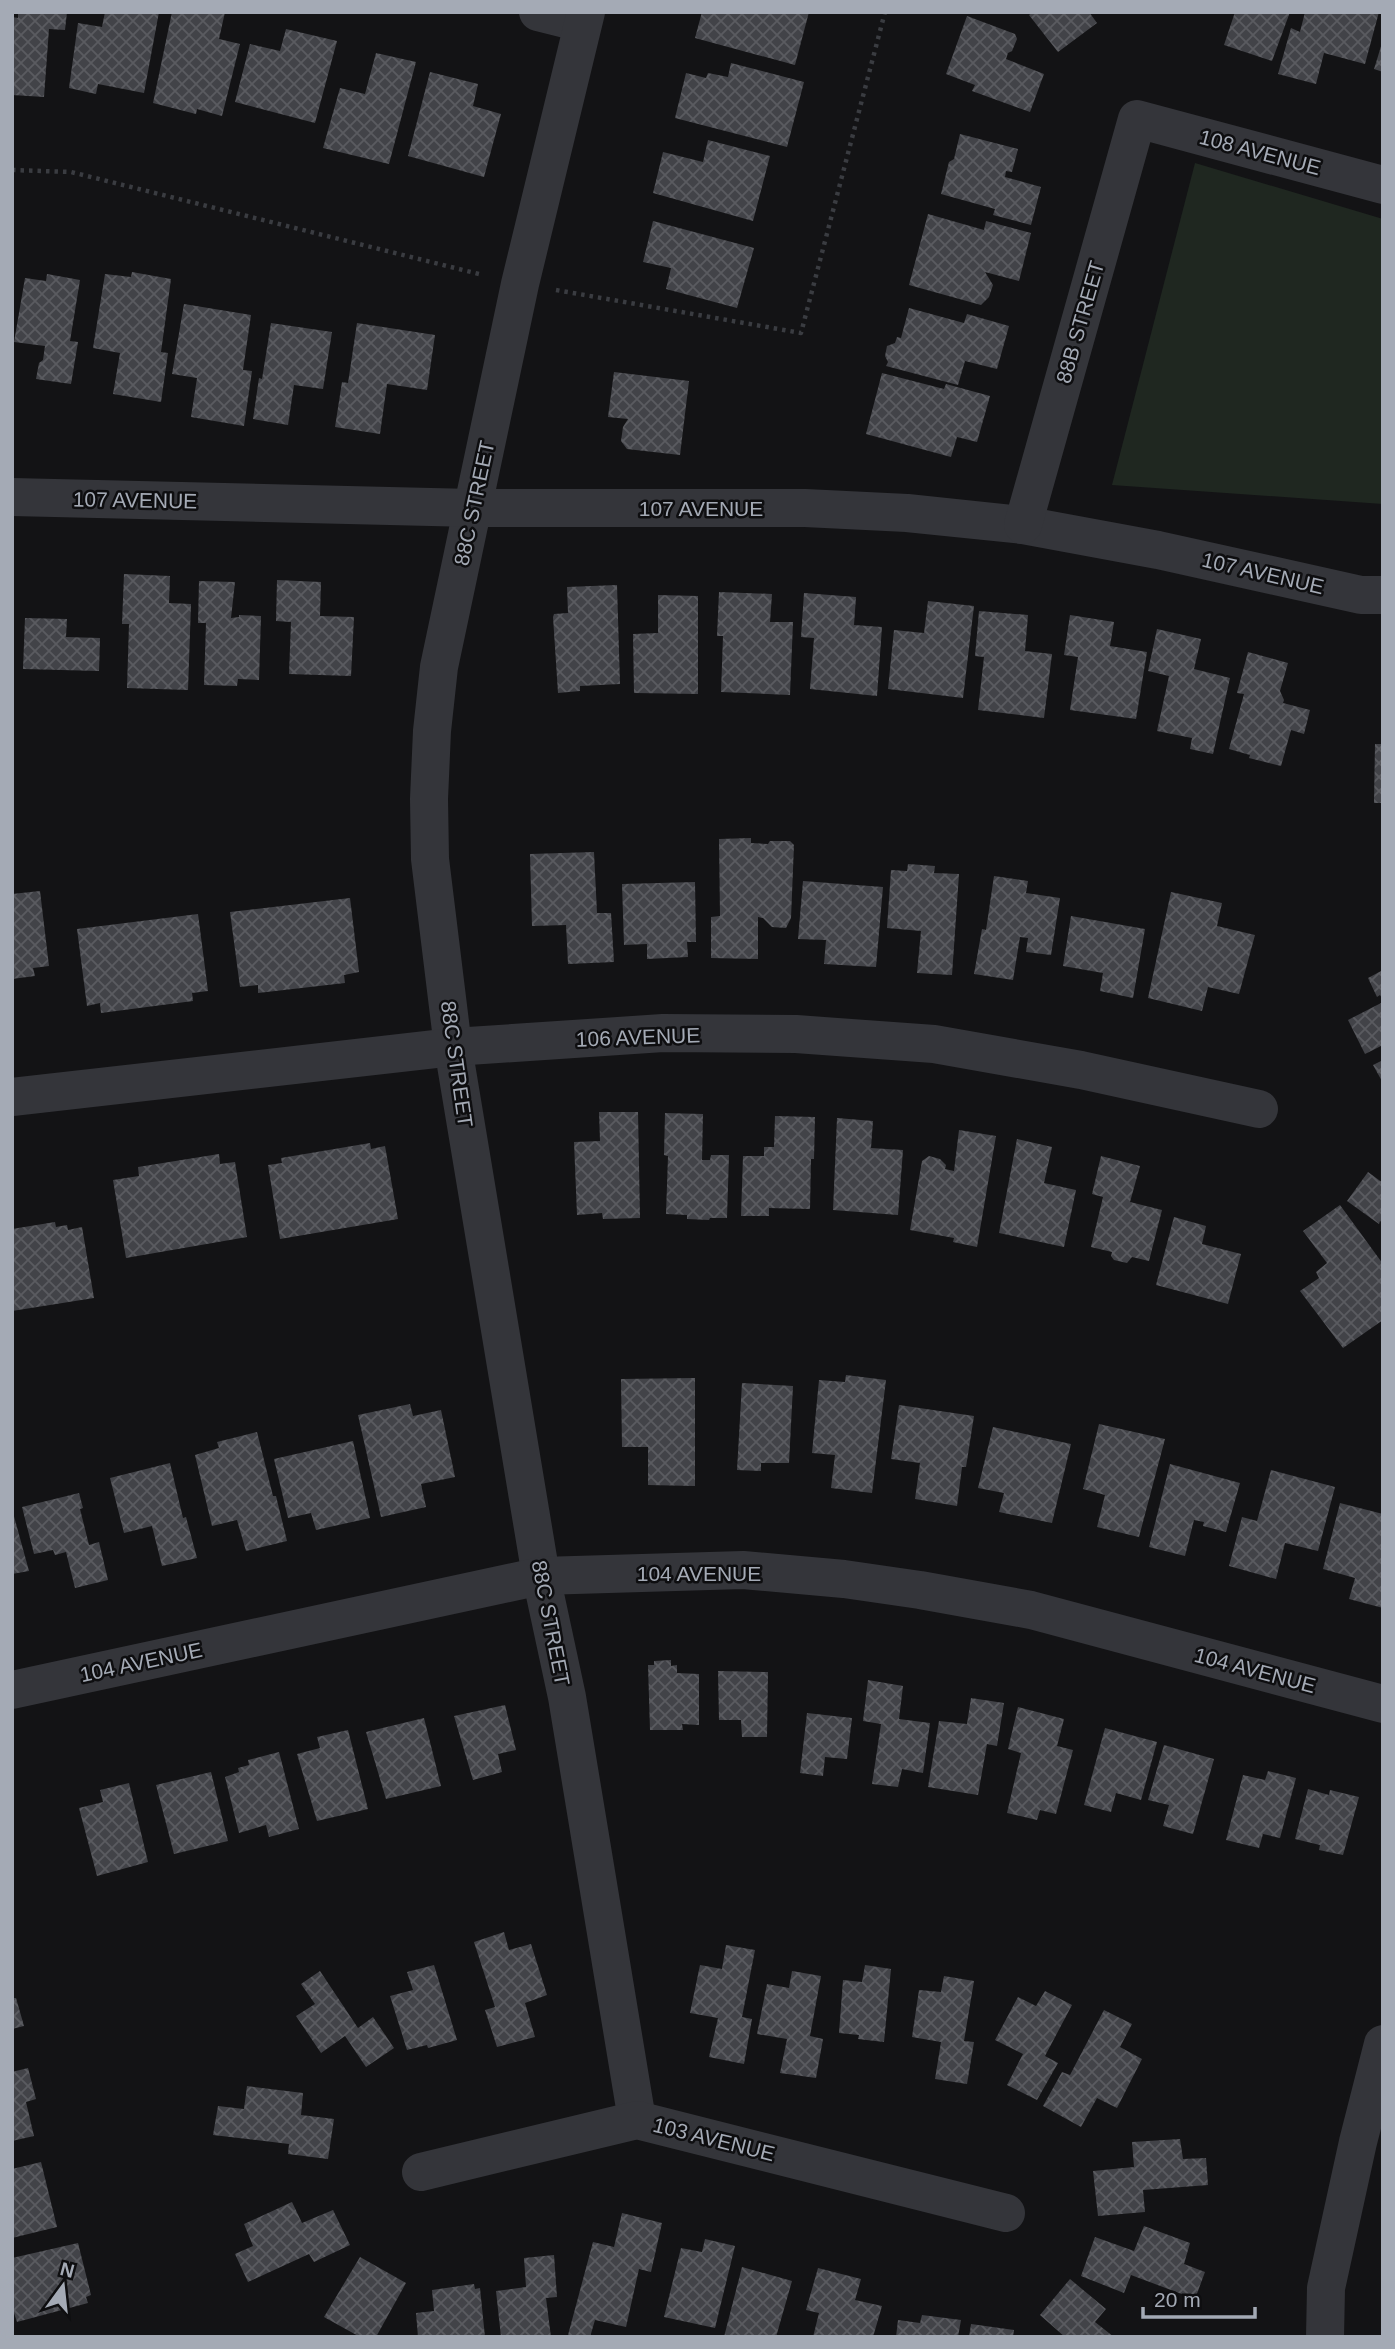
<svg xmlns="http://www.w3.org/2000/svg" width="1395" height="2349" viewBox="0 0 1395 2349" font-family="Arial,sans-serif">
<style>
.green{fill:#1f2720}
.building{fill:url(#building-cross-hatch)}
.lines{fill:none;stroke-linecap:round;stroke-linejoin:round}
.path{stroke:#3a3c41;stroke-width:4.5;stroke-dasharray:3.5 5;stroke-linecap:butt}
.minor{stroke:#34353a;stroke-width:38}
.labels{text-anchor:middle;dominant-baseline:central;stroke-width:5;stroke-linejoin:round;paint-order:stroke}
.street-label{font-size:21px;fill:#a4aab5;stroke:#0e0e10}
</style>
<defs>
<pattern id="building-cross-hatch" width="8" height="8" patternUnits="userSpaceOnUse" patternTransform="scale(1.75)"><rect width="8" height="8" fill="#424348"/><path d="M0 0l8 8M0 8l8-8" fill="none" stroke="#5a5b60"/></pattern>
</defs>
<rect width="100%" height="100%" fill="#131315"/>
<polygon class="green" points="1195,163 1383,219 1383,504 1112,485"/>
<g class="building">
<polygon points="18,12 67,12 65,30 49,29 44,97 12,95 12,17 18,18"/>
<polygon points="105,12 159,12 144,93 98,84 96,94 69,88 78,23 102,27"/>
<polygon points="172,12 225,12 219,39 240,44 222,116 197,109 196,114 153,103"/>
<polygon points="702,12 809,12 795,65 695,38"/>
<polygon points="1033,12 1089,12 1097,23 1058,52 1029,15"/>
<polygon points="1235,12 1290,12 1272,61 1224,45"/>
<polygon points="1305,12 1379,12 1365,64 1324,53 1316,84 1278,74 1291,28 1300,32"/>
<polygon points="967,16 1015,34 1017,39 1012,51 1008,53 1006,59 1044,74 1030,112 972,91 975,85 946,74"/>
<polygon points="286,29 337,41 315,123 235,102 250,44 280,51"/>
<polygon points="1383,40 1383,72 1374,69"/>
<polygon points="376,53 416,62 389,164 323,148 340,88 365,94"/>
<polygon points="731,63 804,82 787,147 675,118 686,73 706,78 708,73 728,77"/>
<polygon points="430,72 478,84 473,106 501,114 484,177 408,156"/>
<polygon points="960,134 1018,149 1012,172 1006,171 1005,177 1041,187 1031,225 993,215 995,209 941,194 949,162 954,159"/>
<polygon points="708,140 770,156 753,221 653,193 663,152 703,162"/>
<polygon points="928,214 984,230 986,221 1031,233 1019,281 985,272 993,285 989,297 981,305 909,285"/>
<polygon points="653,221 754,248 737,308 666,289 671,268 643,262"/>
<polygon points="132,272 171,279 161,352 168,353 161,402 113,394 120,353 93,348 105,274 131,277"/>
<polygon points="47,274 80,280 70,341 78,342 71,384 36,379 39,363 43,360 45,346 14,342 25,278 46,281"/>
<polygon points="184,304 251,315 243,370 252,371 244,426 191,417 197,378 172,374"/>
<polygon points="909,308 964,323 967,314 1009,326 997,369 965,361 958,385 886,366 888,362 885,356 887,346 895,343 897,337 901,338"/>
<polygon points="271,323 332,332 323,389 294,385 288,425 253,419 259,378 262,379"/>
<polygon points="357,323 435,335 427,390 387,384 380,434 335,427 342,382 348,383"/>
<polygon points="614,372 689,381 680,455 627,449 621,441 623,427 628,419 608,417"/>
<polygon points="882,373 944,389 946,384 990,396 977,442 957,437 951,457 866,434"/>
<polygon points="124,574 170,576 169,603 191,604 188,690 127,688 129,624 122,624"/>
<polygon points="277,580 321,582 320,616 354,617 351,676 289,674 291,622 276,621"/>
<polygon points="199,581 235,582 231,618 239,617 239,615 261,616 259,680 238,679 237,686 204,685 206,623 198,623"/>
<polygon points="617,585 620,684 580,686 580,691 558,693 553,617 554,614 568,613 567,587"/>
<polygon points="719,592 772,594 770,622 793,622 790,695 721,692 723,636 717,636"/>
<polygon points="804,593 856,597 854,625 882,627 877,696 810,689 814,638 801,637"/>
<polygon points="658,595 698,596 698,694 634,693 633,634 658,633"/>
<polygon points="928,601 974,606 963,698 888,689 894,630 924,633"/>
<polygon points="979,611 1028,615 1025,651 1052,654 1044,718 978,710 984,657 975,656"/>
<polygon points="1070,615 1114,622 1110,646 1147,652 1136,719 1070,710 1078,657 1064,655"/>
<polygon points="25,618 67,619 66,637 100,638 99,671 23,669"/>
<polygon points="1157,629 1201,639 1194,669 1230,678 1213,754 1190,749 1192,738 1157,731 1169,676 1148,671"/>
<polygon points="1248,652 1288,663 1280,691 1284,700 1283,703 1310,710 1304,734 1291,730 1281,766 1249,758 1250,755 1229,749 1244,694 1237,693"/>
<polygon points="1375,744 1383,744 1383,803 1374,803"/>
<polygon points="751,838 751,843 768,844 770,841 790,841 794,845 791,918 786,928 772,927 763,918 758,917 758,959 711,958 711,917 720,916 719,839"/>
<polygon points="594,852 597,913 611,913 614,962 568,964 566,925 532,926 530,854"/>
<polygon points="908,864 935,866 934,873 959,874 952,975 917,973 921,931 887,928 891,870 907,871"/>
<polygon points="994,876 1028,881 1026,893 1060,898 1051,955 1026,952 1028,938 1020,937 1013,980 974,974 982,929 986,930"/>
<polygon points="803,881 883,887 876,967 824,964 826,940 798,939"/>
<polygon points="695,882 696,942 687,942 688,957 647,959 647,944 624,945 622,884"/>
<polygon points="40,891 49,966 33,968 35,976 12,979 12,894"/>
<polygon points="1171,892 1222,903 1217,926 1255,935 1239,994 1208,987 1202,1011 1148,998"/>
<polygon points="350,898 359,972 344,975 345,983 258,993 258,985 240,987 230,912"/>
<polygon points="198,914 208,991 192,993 193,1001 101,1013 100,1003 87,1006 77,929"/>
<polygon points="1071,916 1145,929 1133,998 1100,991 1103,973 1063,966"/>
<polygon points="1383,970 1383,1000 1380,995 1377,997 1368,978"/>
<polygon points="1383,1002 1383,1045 1365,1054 1348,1020"/>
<polygon points="1383,1060 1383,1083 1373,1065"/>
<polygon points="599,1112 638,1112 640,1218 603,1219 602,1213 577,1215 574,1142 600,1141"/>
<polygon points="665,1113 703,1114 702,1160 710,1160 711,1155 729,1155 727,1218 710,1218 709,1220 687,1219 687,1215 666,1214 668,1156 664,1155"/>
<polygon points="775,1116 815,1117 814,1159 811,1159 810,1209 769,1208 769,1216 741,1216 743,1156 764,1156 764,1147 774,1147"/>
<polygon points="837,1118 873,1121 871,1148 903,1150 898,1215 833,1210"/>
<polygon points="959,1130 996,1136 977,1247 953,1242 954,1238 910,1230 922,1161 929,1156 940,1159 946,1165 945,1169 954,1171"/>
<polygon points="1017,1139 1052,1147 1044,1183 1076,1190 1064,1247 999,1233"/>
<polygon points="370,1143 371,1149 385,1146 398,1219 280,1239 268,1165 282,1163 281,1158"/>
<polygon points="219,1154 220,1164 235,1162 247,1237 126,1258 113,1180 139,1176 138,1167"/>
<polygon points="1101,1156 1140,1166 1130,1202 1162,1210 1149,1261 1132,1257 1127,1263 1114,1260 1111,1256 1112,1252 1091,1247 1103,1197 1092,1194"/>
<polygon points="1368,1172 1383,1183 1383,1223 1380,1221 1379,1224 1347,1201"/>
<polygon points="1340,1205 1383,1264 1383,1320 1343,1348 1300,1291 1319,1278 1316,1272 1327,1263 1303,1231"/>
<polygon points="1174,1217 1206,1226 1202,1244 1241,1254 1228,1304 1156,1285"/>
<polygon points="55,1222 56,1227 67,1225 68,1230 82,1227 94,1298 12,1311 12,1229"/>
<polygon points="846,1375 886,1380 872,1493 831,1488 835,1455 812,1453 819,1380 845,1382"/>
<polygon points="695,1378 695,1486 648,1485 648,1447 622,1447 621,1379"/>
<polygon points="742,1383 793,1386 789,1463 761,1463 761,1471 737,1470"/>
<polygon points="410,1404 413,1416 441,1410 455,1477 421,1484 426,1507 381,1517 358,1415"/>
<polygon points="899,1405 974,1416 966,1467 962,1467 957,1506 915,1499 920,1463 891,1459"/>
<polygon points="1099,1424 1165,1439 1139,1537 1097,1527 1105,1495 1083,1489"/>
<polygon points="993,1427 1071,1444 1052,1523 999,1512 1004,1493 978,1488"/>
<polygon points="257,1432 273,1496 276,1496 287,1541 246,1551 237,1520 212,1526 195,1455 219,1448 217,1442"/>
<polygon points="353,1441 370,1518 316,1530 311,1513 288,1518 274,1459"/>
<polygon points="170,1463 183,1518 186,1517 197,1558 162,1566 152,1526 124,1533 110,1478"/>
<polygon points="1170,1464 1240,1483 1226,1532 1203,1526 1204,1522 1194,1520 1185,1556 1149,1547"/>
<polygon points="1271,1470 1335,1487 1318,1551 1285,1543 1276,1579 1229,1566 1242,1517 1257,1521"/>
<polygon points="79,1493 83,1508 80,1509 89,1545 99,1542 108,1580 75,1588 66,1552 55,1555 53,1550 34,1554 22,1507"/>
<polygon points="1340,1503 1383,1514 1383,1608 1349,1599 1355,1578 1323,1569"/>
<polygon points="12,1509 29,1571 12,1574"/>
<polygon points="671,1660 671,1666 677,1665 677,1673 699,1674 699,1725 682,1724 683,1730 650,1730 648,1665 654,1665 654,1661"/>
<polygon points="718,1671 768,1672 767,1737 742,1737 741,1720 719,1720"/>
<polygon points="868,1680 903,1686 899,1719 930,1723 923,1773 902,1769 898,1787 872,1784 881,1724 863,1721"/>
<polygon points="971,1698 1004,1703 997,1746 987,1744 978,1795 928,1787 939,1721 967,1724"/>
<polygon points="505,1705 516,1750 498,1754 502,1772 473,1780 454,1716"/>
<polygon points="1018,1707 1064,1719 1057,1746 1073,1750 1056,1814 1040,1810 1037,1820 1007,1813 1021,1753 1008,1749"/>
<polygon points="807,1713 852,1718 847,1759 825,1757 823,1776 800,1773"/>
<polygon points="424,1718 441,1786 386,1799 366,1732"/>
<polygon points="1105,1728 1157,1742 1141,1800 1116,1793 1111,1812 1084,1805"/>
<polygon points="348,1730 368,1809 317,1821 297,1754 320,1748 317,1737"/>
<polygon points="1164,1745 1214,1759 1193,1834 1163,1826 1169,1805 1148,1800"/>
<polygon points="279,1752 299,1829 269,1837 266,1825 239,1833 225,1777 239,1772 238,1768 249,1765 248,1760"/>
<polygon points="1268,1771 1296,1778 1280,1838 1263,1834 1259,1848 1226,1840 1243,1775 1265,1780"/>
<polygon points="211,1772 228,1841 174,1854 156,1785"/>
<polygon points="129,1783 148,1862 97,1876 79,1808 103,1802 100,1790"/>
<polygon points="1308,1789 1329,1795 1330,1790 1359,1797 1343,1855 1319,1850 1320,1845 1295,1839"/>
<polygon points="504,1932 509,1950 531,1944 547,1995 525,2003 535,2037 497,2047 485,2010 495,2007 474,1942"/>
<polygon points="726,1945 755,1950 742,2017 752,2019 744,2064 709,2057 718,2018 690,2013 700,1965 722,1969"/>
<polygon points="434,1965 457,2040 428,2048 427,2045 407,2050 390,1996 413,1990 407,1972"/>
<polygon points="865,1965 891,1969 884,2042 858,2039 859,2035 839,2033 843,1980 862,1982"/>
<polygon points="320,1971 358,2028 373,2017 394,2048 366,2067 345,2036 321,2053 296,2016 315,2004 301,1984"/>
<polygon points="792,1971 821,1976 810,2036 823,2039 816,2078 780,2073 787,2039 757,2034 767,1984 789,1988"/>
<polygon points="944,1976 974,1981 964,2041 974,2042 967,2084 935,2079 941,2042 912,2037 919,1990 941,1992"/>
<polygon points="1045,1991 1072,2005 1045,2056 1058,2063 1037,2100 1007,2085 1023,2054 995,2040 1018,1997 1036,2006"/>
<polygon points="12,1998 16,1998 24,2026 12,2029"/>
<polygon points="1104,2010 1132,2024 1120,2047 1142,2059 1117,2108 1097,2098 1081,2127 1043,2106 1062,2072 1070,2075"/>
<polygon points="28,2068 36,2099 26,2102 34,2136 12,2141 12,2072"/>
<polygon points="247,2086 303,2093 301,2115 334,2119 328,2159 288,2154 289,2144 213,2135 218,2106 244,2109"/>
<polygon points="1180,2139 1183,2159 1206,2158 1208,2185 1143,2190 1145,2212 1098,2216 1093,2171 1134,2167 1132,2142"/>
<polygon points="41,2162 57,2227 12,2238 12,2169"/>
<polygon points="292,2202 302,2223 333,2210 350,2245 314,2262 309,2254 248,2282 235,2254 253,2246 244,2224"/>
<polygon points="622,2213 662,2223 651,2272 639,2269 626,2327 595,2320 590,2337 568,2335 593,2242 614,2247"/>
<polygon points="1144,2226 1190,2243 1184,2264 1205,2272 1195,2299 1131,2275 1124,2293 1081,2276 1095,2237 1134,2251"/>
<polygon points="705,2239 735,2246 715,2328 664,2317 681,2248 702,2252"/>
<polygon points="78,2243 91,2295 86,2297 88,2303 17,2322 12,2307 12,2258"/>
<polygon points="554,2255 557,2297 546,2298 551,2337 501,2337 496,2291 526,2287 524,2258"/>
<polygon points="360,2257 406,2283 376,2337 360,2337 324,2317"/>
<polygon points="742,2267 792,2281 776,2337 724,2337"/>
<polygon points="818,2268 861,2279 855,2300 882,2306 873,2337 813,2337 819,2313 806,2310"/>
<polygon points="1070,2279 1106,2309 1095,2322 1114,2337 1065,2337 1040,2315"/>
<polygon points="474,2284 475,2289 480,2288 485,2337 418,2337 416,2313 434,2311 432,2290"/>
<polygon points="922,2315 961,2320 958,2337 896,2337 898,2320 920,2323"/>
<polygon points="971,2324 1014,2330 1013,2337 969,2337"/>
</g>
<g class="lines">
<g class="path">
<polyline points="12,170 71,172 483,275"/>
<polyline points="556,290 801,333 885,12"/>
</g>
<g class="minor">
<polyline points="538,12 582,23"/>
<polyline points="586,12 520,284 439,667 432,731 429,799 430,859 453,1047 541,1576 567,1697 637,2120"/>
<polyline points="12,497 473,508 805,508 907,513 1023,525 1158,550 1361,595 1383,595"/>
<polyline points="1023,525 1137,119 1383,185"/>
<polyline points="12,1097 453,1047 663,1033 796,1034 934,1044 1081,1070 1259,1109"/>
<polyline points="12,1690 541,1576 743,1570 844,1579 920,1590 1031,1610 1383,1704"/>
<polyline points="421,2172 637,2120 1006,2213"/>
<polyline points="1325,2337 1326,2288 1358,2142 1383,2044"/>
</g>
</g>
<g class="labels">
<g class="street-label">
<text transform="translate(1260 152) rotate(15)">108 AVENUE</text>
<text transform="translate(1080 322) rotate(-74)">88B STREET</text>
<text transform="translate(135 500) rotate(1)">107 AVENUE</text>
<text transform="translate(474 503) rotate(-78)">88C STREET</text>
<text x="701" y="508">107 AVENUE</text>
<text transform="translate(1263 573) rotate(13)">107 AVENUE</text>
<text transform="translate(638 1037) rotate(-2)">106 AVENUE</text>
<text transform="translate(457 1064) rotate(82)">88C STREET</text>
<text x="699" y="1573">104 AVENUE</text>
<text transform="translate(551 1623) rotate(79)">88C STREET</text>
<text transform="translate(141 1662) rotate(-12)">104 AVENUE</text>
<text transform="translate(1255 1670) rotate(15)">104 AVENUE</text>
<text transform="translate(714 2139) rotate(14)">103 AVENUE</text>
</g>
</g>
<rect width="1395" height="2349" fill="none" stroke="#a4aab5" stroke-width="28"/>
<g transform="translate(63 2286) rotate(15)" stroke="#0e0e10" stroke-width="5" paint-order="stroke">
<path d="M0-5L12 26L0 18L-12 26Z" fill="#a4aab5"/>
<text y="-10" font-size="19" font-weight="bold" text-anchor="middle" fill="#a4aab5">N</text>
</g>
<path d="M1143 2307v10h112v-10" fill="none" stroke="#a4aab5" stroke-width="3.5"/>
<text x="1154" y="2307" font-size="21" fill="#a4aab5" stroke="#0e0e10" stroke-width="5" paint-order="stroke">20 m</text>
</svg>
